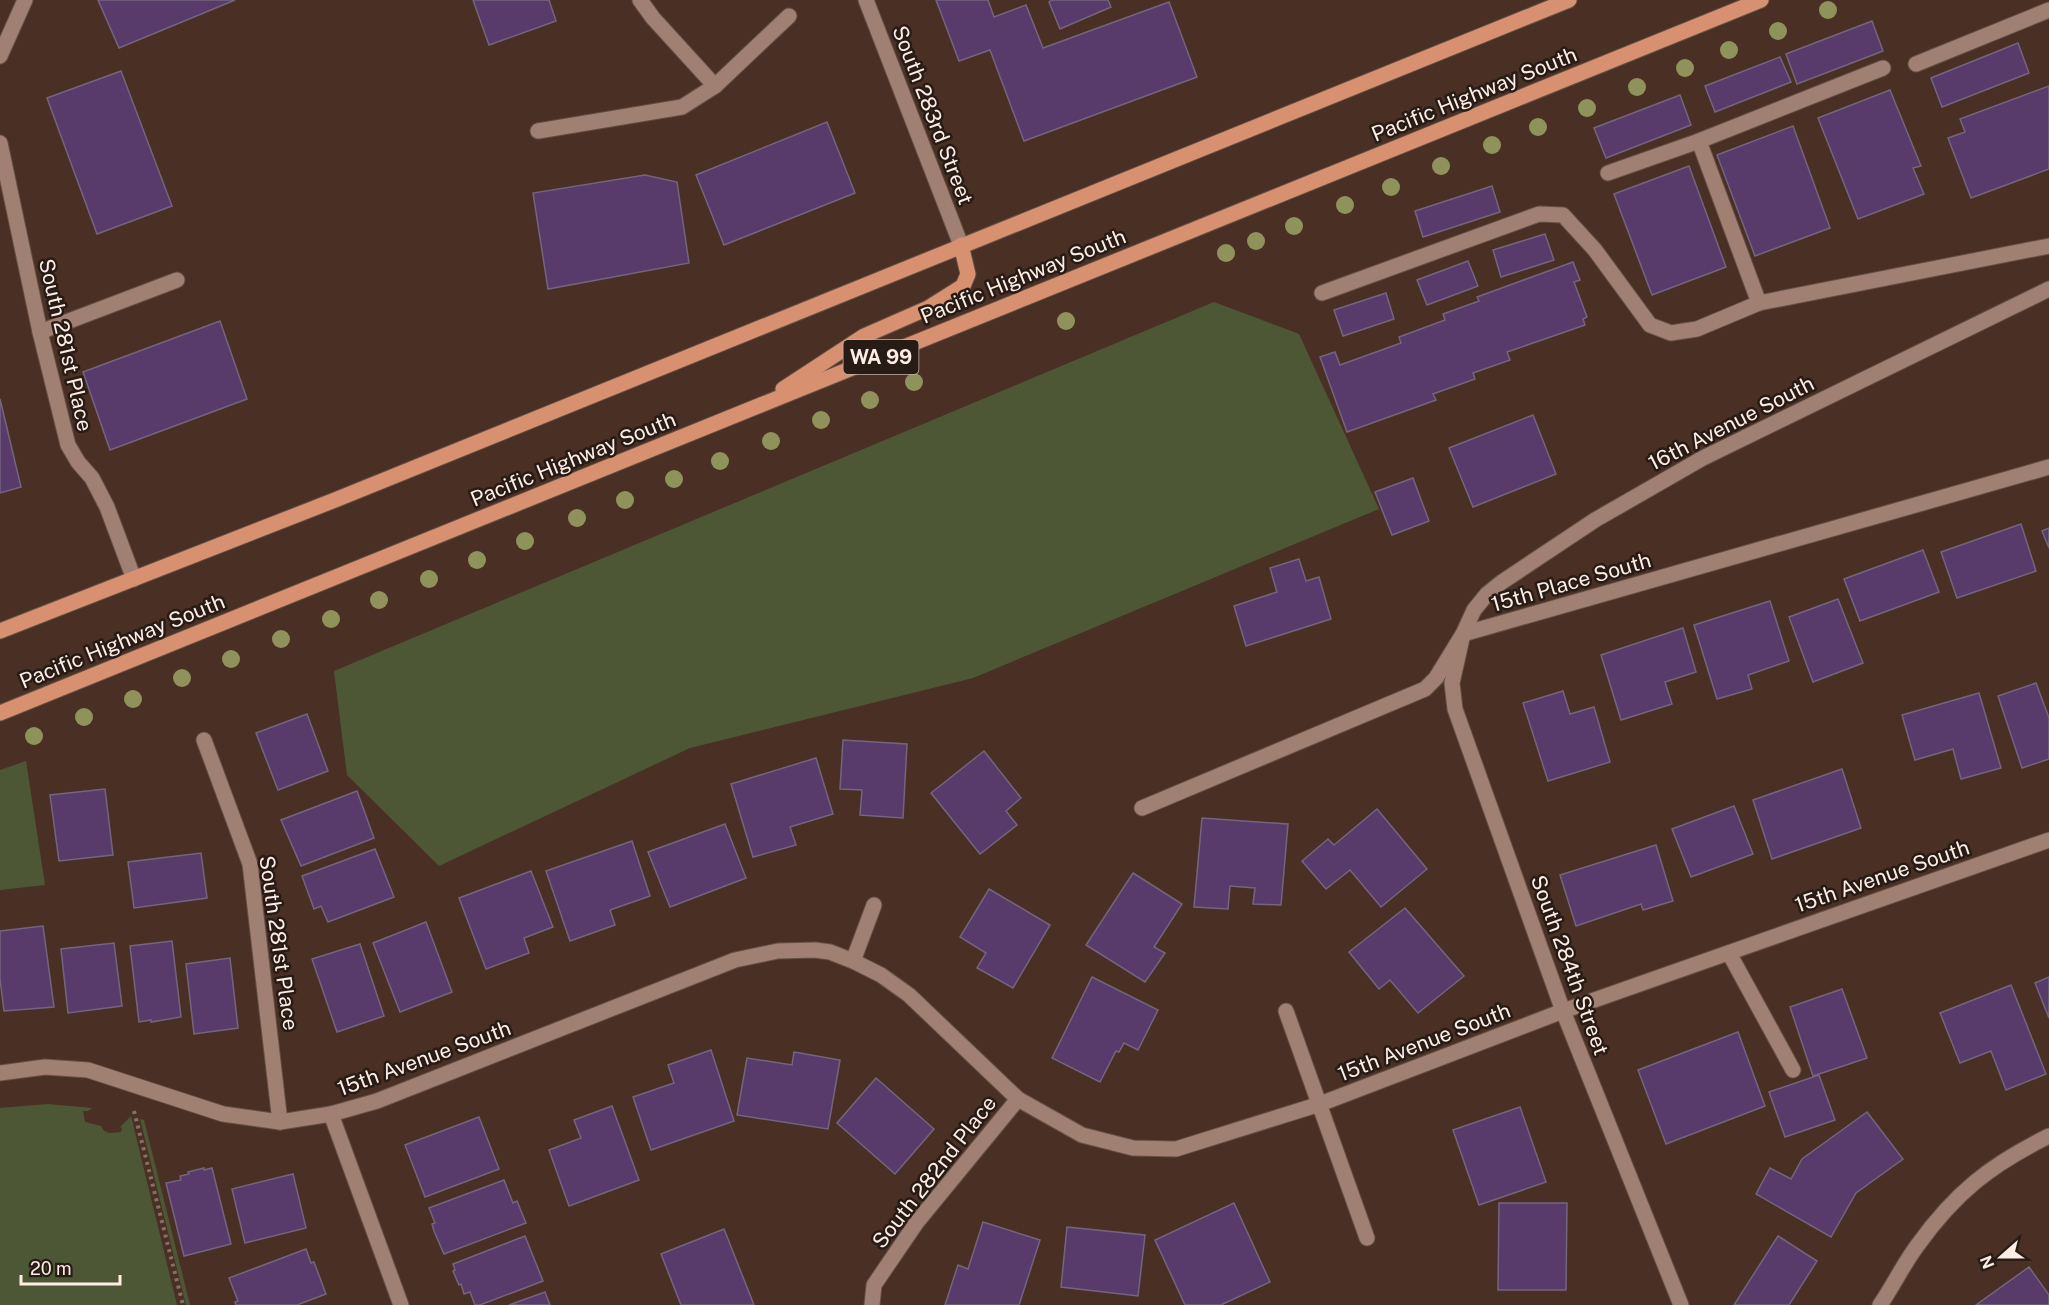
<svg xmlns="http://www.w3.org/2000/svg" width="2049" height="1305" viewBox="0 0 2049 1305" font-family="'Public Sans',sans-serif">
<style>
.green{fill:#4e5735}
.building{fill:#583a6b;stroke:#74657e;stroke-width:1.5}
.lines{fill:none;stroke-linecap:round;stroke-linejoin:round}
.service-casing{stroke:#654f44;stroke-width:17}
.minor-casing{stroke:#654f44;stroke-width:17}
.tertiary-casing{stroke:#654f44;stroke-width:17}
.primary-casing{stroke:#654f44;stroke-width:17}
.path{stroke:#866f64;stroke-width:4;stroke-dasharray:3 4.5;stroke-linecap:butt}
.service{stroke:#9f8072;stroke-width:15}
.minor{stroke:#9f8072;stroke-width:15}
.tertiary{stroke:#9f8072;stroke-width:15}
.primary{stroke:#d79171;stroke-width:15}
.tree{fill:#90925c}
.labels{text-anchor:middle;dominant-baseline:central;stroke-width:5;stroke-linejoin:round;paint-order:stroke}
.shield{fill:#271b16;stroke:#beaea7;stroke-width:1.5}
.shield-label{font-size:20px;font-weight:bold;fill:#feede5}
.street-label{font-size:21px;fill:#feede5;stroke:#271b16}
</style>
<rect width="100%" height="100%" fill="#4a3024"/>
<g class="green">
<polygon points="1214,302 1299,334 1379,509 973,678 690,748 439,866 347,775 334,671"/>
<polygon points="26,761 45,885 0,890 0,770"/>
<polygon points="48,1104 92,1108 88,1111 83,1111 85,1122 101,1126 104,1131 110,1133 121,1132 122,1128 120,1127 131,1116 177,1305 0,1305 0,1108"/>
<polygon points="140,1119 144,1120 190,1305 186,1305"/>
</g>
<g class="building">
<polygon points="98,0 235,0 119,48"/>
<polygon points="473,0 549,0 556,21 489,45"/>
<polygon points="936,0 988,0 994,17 1026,5 1043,48 1169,2 1197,77 1024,141 990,50 959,61"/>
<polygon points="1052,0 1108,0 1111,7 1060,29 1049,2"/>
<polygon points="1872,21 1883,51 1797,84 1786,54"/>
<polygon points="2018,43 2029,73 1942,107 1931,78"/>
<polygon points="1780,57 1791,82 1715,112 1705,86"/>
<polygon points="121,71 172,206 97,234 47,98"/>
<polygon points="2049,86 2049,169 1971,198 1948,138 1965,132 1960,119"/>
<polygon points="1890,90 1921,166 1913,168 1924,194 1858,219 1818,118"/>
<polygon points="1680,95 1691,125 1606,158 1594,128"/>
<polygon points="827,122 855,193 724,245 696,175"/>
<polygon points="1793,126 1830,228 1755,256 1717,155"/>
<polygon points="1689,166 1726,267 1652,295 1614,194"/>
<polygon points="645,175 677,182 689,263 548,289 533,193"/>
<polygon points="1492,186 1500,212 1423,237 1415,211"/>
<polygon points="1545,234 1554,260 1501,277 1493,250"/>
<polygon points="1468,261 1478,286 1427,305 1417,280"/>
<polygon points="1573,262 1580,280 1574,282 1587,317 1583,319 1585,325 1507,352 1510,360 1473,373 1475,379 1433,394 1436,400 1347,432 1320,357 1335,352 1340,365 1401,343 1399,337 1445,320 1443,314 1479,301 1477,297"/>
<polygon points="1386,293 1394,319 1343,336 1334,310"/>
<polygon points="220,321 247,399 110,450 83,372"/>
<polygon points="0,399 21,487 0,493"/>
<polygon points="1533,415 1556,474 1473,507 1449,448"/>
<polygon points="1413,478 1429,521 1392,535 1375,492"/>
<polygon points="2021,524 2036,571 1957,598 1941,552"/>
<polygon points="2049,528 2049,548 2042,531"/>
<polygon points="1923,550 1939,592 1860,621 1844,579"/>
<polygon points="1299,559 1306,581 1319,577 1331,619 1246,646 1234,606 1277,592 1270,568"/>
<polygon points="1838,599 1863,663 1813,682 1789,617"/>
<polygon points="1770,601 1789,661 1748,675 1752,689 1717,699 1694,625"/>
<polygon points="1683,628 1696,672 1665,682 1672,704 1621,720 1601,655"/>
<polygon points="2036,683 2049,718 2049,759 2022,768 1998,696"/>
<polygon points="1563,691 1570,714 1594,707 1610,762 1548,781 1523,703"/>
<polygon points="1979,693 2001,768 1961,779 1953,749 1915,760 1902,715"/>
<polygon points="307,714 328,771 278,790 256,733"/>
<polygon points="843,740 907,744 903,818 860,815 862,790 840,789"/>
<polygon points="984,751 1021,798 1006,811 1017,825 980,854 931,793"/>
<polygon points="816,758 833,814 790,827 796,845 753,857 731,784"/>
<polygon points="1842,769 1861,828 1772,859 1753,800"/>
<polygon points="105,789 113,855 59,861 50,795"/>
<polygon points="357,791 374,838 301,866 281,820"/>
<polygon points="1734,806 1753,854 1691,877 1672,829"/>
<polygon points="1377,809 1427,869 1381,907 1350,870 1326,889 1302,861 1328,839 1334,845"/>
<polygon points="1202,818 1288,824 1281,905 1253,904 1255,888 1230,886 1228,909 1194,907"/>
<polygon points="725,824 746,878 670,907 648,852"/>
<polygon points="632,841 650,896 610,910 615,925 570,941 546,871"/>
<polygon points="1656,845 1673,901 1643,910 1641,904 1576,926 1560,875"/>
<polygon points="375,849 394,897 328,922 321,906 314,909 302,876"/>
<polygon points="201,853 207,898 134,908 128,862"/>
<polygon points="531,871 553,927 524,938 529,953 486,969 459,898"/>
<polygon points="1133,873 1182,904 1154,947 1165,953 1145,982 1086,945"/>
<polygon points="989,889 1050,925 1013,988 977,968 986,953 960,937"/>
<polygon points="1405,908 1464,976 1418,1013 1390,980 1379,989 1349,952"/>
<polygon points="426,922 452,992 400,1012 373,943"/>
<polygon points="43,926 54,1007 4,1011 0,979 0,931"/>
<polygon points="172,941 181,1017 151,1022 151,1020 139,1022 130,946"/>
<polygon points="114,943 122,1006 68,1013 61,949"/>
<polygon points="360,944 384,1016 337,1032 312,959"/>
<polygon points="230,958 238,1028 194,1034 186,964"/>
<polygon points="1092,977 1158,1010 1138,1050 1124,1043 1119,1052 1116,1051 1100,1082 1052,1058"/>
<polygon points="2049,977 2049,1018 2035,983"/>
<polygon points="2011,985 2046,1074 2006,1090 1991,1051 1960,1063 1940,1013"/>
<polygon points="1842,989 1867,1058 1813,1076 1790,1007"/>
<polygon points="1738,1032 1765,1106 1666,1144 1638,1070"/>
<polygon points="711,1050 734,1121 651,1150 633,1097 674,1083 668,1065"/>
<polygon points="794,1052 840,1060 828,1129 737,1115 747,1058 792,1065"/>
<polygon points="1819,1075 1835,1120 1785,1137 1769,1092"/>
<polygon points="876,1078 934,1129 895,1174 837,1123"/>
<polygon points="612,1106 639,1180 569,1206 549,1150 581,1138 574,1120"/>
<polygon points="1520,1107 1546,1182 1479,1205 1453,1130"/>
<polygon points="1867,1112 1903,1159 1856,1193 1831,1237 1756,1194 1770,1168 1791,1179 1802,1159"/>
<polygon points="479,1117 499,1169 425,1197 405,1145"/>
<polygon points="204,1168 204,1170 212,1168 231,1244 184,1256 166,1183 181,1180 180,1176 189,1174 188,1172"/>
<polygon points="293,1174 306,1228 245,1243 232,1189"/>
<polygon points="504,1180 513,1203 517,1201 526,1223 444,1254 434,1231 432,1224 435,1223 429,1208"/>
<polygon points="1234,1203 1270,1282 1221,1305 1185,1305 1155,1240"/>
<polygon points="1499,1203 1567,1203 1566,1290 1498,1290"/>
<polygon points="983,1222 1040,1240 1019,1305 945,1305 958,1265 968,1269"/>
<polygon points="1067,1227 1145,1235 1138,1296 1061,1287"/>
<polygon points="724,1229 754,1305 681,1305 661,1254"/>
<polygon points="525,1236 543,1281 480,1305 475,1305 470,1292 464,1294 461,1284 459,1285 453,1271 455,1270 453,1264"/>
<polygon points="1778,1236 1817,1261 1789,1305 1734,1305"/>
<polygon points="306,1249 311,1263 314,1262 326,1294 297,1305 236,1305 235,1302 238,1301 229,1278"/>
<polygon points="2029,1267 2049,1295 2049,1305 1976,1305"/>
<polygon points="545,1292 550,1305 509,1305"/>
</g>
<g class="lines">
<defs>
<g id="service">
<polyline points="1916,64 2049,10"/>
<polyline points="1608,173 1699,141"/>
<polyline points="1322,293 1539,214 1563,215 1595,250 1650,325 1671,333 1697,329 1759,303 2049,246"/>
<polyline points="1759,303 1699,141 1883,68"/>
<polyline points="204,740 250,864 280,1122"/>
<polyline points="1729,953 1793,1070"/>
</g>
<g id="minor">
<polyline points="640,0 653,18 715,86"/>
<polyline points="866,0 961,245"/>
<polyline points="0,56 25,0"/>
<polyline points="538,131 682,107 715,86 789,16"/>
<polyline points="0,143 40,332 68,445 78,462 92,478 107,507 134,579"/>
<polyline points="40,332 177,280"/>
<polyline points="1142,808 1425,689 1436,678 1463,634 2049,467"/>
<polyline points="853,961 874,905"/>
<polyline points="1286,1011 1367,1238"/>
<polyline points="0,1073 45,1067 88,1070 223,1114 280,1122 331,1114 377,1101 735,960 778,951 815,950 830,952 853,961 881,975 909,995 1018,1099 1082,1135 1133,1148 1176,1149 1320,1104 1563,1011 2049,840"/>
<polyline points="331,1114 401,1305"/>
<polyline points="872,1305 874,1285 917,1222 1018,1099"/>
<path d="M1880 1305C1893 1286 1903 1265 1917 1246 1955 1193 1990 1165 2049 1136"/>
</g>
<polyline id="tertiary" points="1681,1305 1563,1011 1455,709 1452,683 1463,634 1474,610 1487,594 1502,582 1595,520 1703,458 2049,289"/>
<g id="primary">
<polyline points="783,389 864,336 928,308 963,286 968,274 961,245"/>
<polyline points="0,631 335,500 1569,0"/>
<polyline points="0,713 1761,0"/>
</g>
</defs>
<use href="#service" class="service-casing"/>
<use href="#minor" class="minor-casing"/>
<use href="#tertiary" class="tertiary-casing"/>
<use href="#primary" class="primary-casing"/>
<polyline class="path" points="134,1111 183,1305"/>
<use href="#service" class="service"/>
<use href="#minor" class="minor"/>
<use href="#tertiary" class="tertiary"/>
<use href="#primary" class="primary"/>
</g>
<g class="tree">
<circle cx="1828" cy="10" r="9"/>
<circle cx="1778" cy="31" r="9"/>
<circle cx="1729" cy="50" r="9"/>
<circle cx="1685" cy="68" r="9"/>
<circle cx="1637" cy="87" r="9"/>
<circle cx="1587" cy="108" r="9"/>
<circle cx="1538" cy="127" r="9"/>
<circle cx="1492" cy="145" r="9"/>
<circle cx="1441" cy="166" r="9"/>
<circle cx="1391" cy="187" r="9"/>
<circle cx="1345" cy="205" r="9"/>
<circle cx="1294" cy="226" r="9"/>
<circle cx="1256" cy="241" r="9"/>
<circle cx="1226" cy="253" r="9"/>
<circle cx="1066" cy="321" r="9"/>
<circle cx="914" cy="382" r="9"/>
<circle cx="870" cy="400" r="9"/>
<circle cx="821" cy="420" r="9"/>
<circle cx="771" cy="441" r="9"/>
<circle cx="720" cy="461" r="9"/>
<circle cx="674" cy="479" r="9"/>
<circle cx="625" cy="500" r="9"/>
<circle cx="577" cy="518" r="9"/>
<circle cx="525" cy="541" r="9"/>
<circle cx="477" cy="560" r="9"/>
<circle cx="429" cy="579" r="9"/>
<circle cx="379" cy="600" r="9"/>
<circle cx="331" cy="619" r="9"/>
<circle cx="281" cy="639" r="9"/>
<circle cx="231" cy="659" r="9"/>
<circle cx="182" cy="678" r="9"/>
<circle cx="133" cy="699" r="9"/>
<circle cx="84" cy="717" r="9"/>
<circle cx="34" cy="736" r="9"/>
</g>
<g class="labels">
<rect class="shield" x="843.5" y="340" width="75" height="34" rx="4.5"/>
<g class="shield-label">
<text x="881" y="357">WA 99</text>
</g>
<g class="street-label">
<text transform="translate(1474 94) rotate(-22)">Pacific Highway South</text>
<text transform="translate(933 115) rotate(69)">South 283rd Street</text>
<text transform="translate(1023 276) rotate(-22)">Pacific Highway South</text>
<text transform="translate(66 345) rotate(77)">South 281st Place</text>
<text transform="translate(1731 423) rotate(-27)">16th Avenue South</text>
<text transform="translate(573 459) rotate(-22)">Pacific Highway South</text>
<text transform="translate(1571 582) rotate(-16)">15th Place South</text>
<text transform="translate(122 641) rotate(-22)">Pacific Highway South</text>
<text transform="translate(1882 876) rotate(-19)">15th Avenue South</text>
<text transform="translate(279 943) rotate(82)">South 281st Place</text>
<text transform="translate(1570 965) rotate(70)">South 284th Street</text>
<text transform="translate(1424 1042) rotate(-21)">15th Avenue South</text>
<text transform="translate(424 1058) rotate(-20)">15th Avenue South</text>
<text transform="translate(934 1172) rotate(-52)">South 282nd Place</text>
</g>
</g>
<g transform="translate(2001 1257) rotate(249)" stroke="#271b16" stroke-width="4.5" paint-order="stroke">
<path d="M0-4.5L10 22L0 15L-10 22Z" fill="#feede5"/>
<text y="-9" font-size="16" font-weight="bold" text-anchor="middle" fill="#feede5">N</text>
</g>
<path d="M21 1275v9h99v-9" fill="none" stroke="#feede5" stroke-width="3"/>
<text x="30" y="1275" font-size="18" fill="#feede5" stroke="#271b16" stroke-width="4.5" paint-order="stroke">20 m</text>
</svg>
